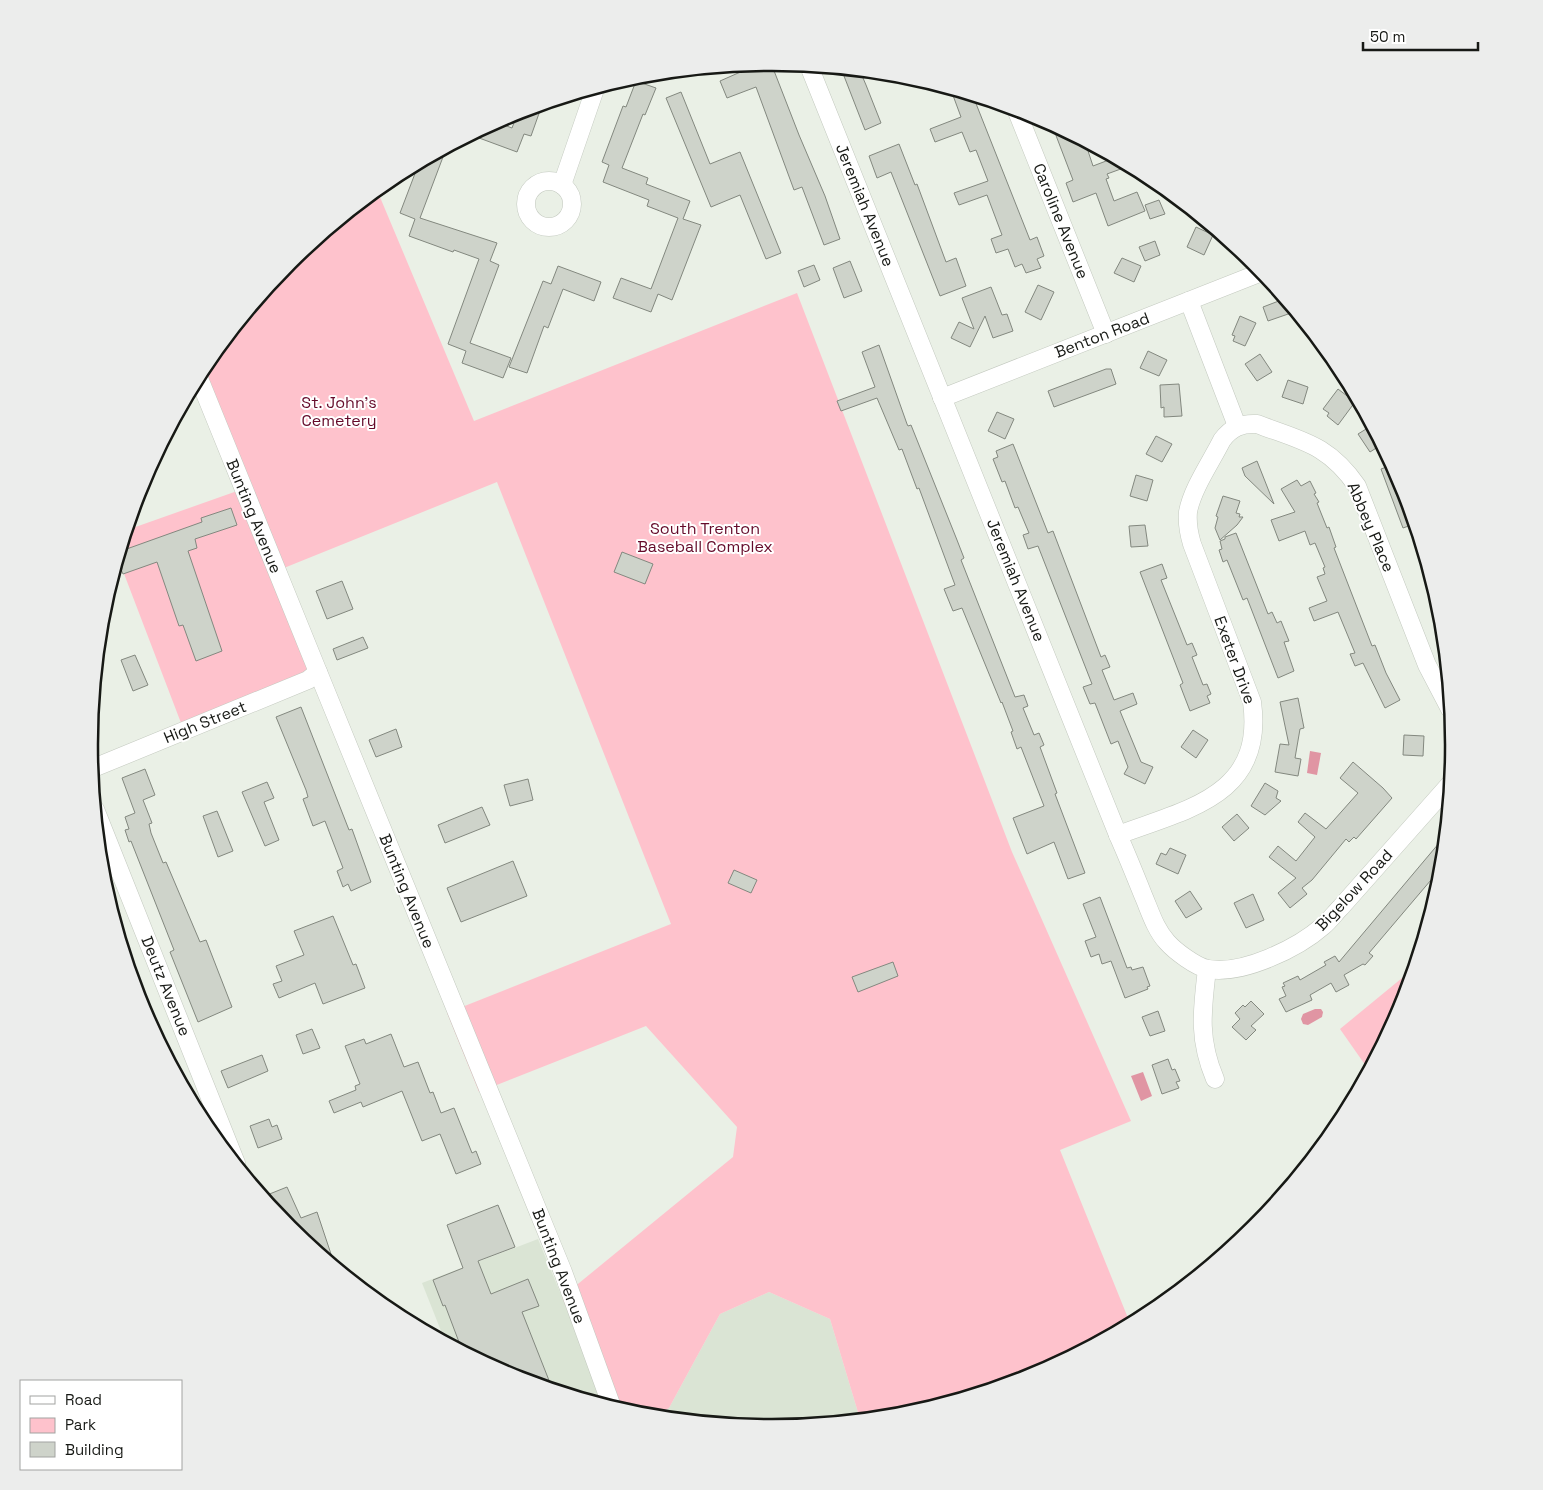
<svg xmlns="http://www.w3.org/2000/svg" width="1543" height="1490" viewBox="0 0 1543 1490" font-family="'Space Grotesk',sans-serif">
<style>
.built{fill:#dae4d4}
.green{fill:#fec2cc}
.water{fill:#e095a3}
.building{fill:#ced3ca;stroke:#83887f}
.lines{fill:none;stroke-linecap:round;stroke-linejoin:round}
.minor-casing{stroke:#c3c9bf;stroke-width:19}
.minor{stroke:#fff;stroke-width:18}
.labels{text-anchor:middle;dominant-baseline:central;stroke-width:4;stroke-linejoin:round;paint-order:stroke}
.street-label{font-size:16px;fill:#171915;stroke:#fff}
.park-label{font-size:16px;fill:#650a2a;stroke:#fff}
.rim{fill:none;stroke:#171915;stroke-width:2.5}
</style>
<rect width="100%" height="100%" fill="#eaf0e6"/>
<g class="built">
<polygon points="538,1239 562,1297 604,1404 510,1375 445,1341 422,1283"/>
<polygon points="769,1292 830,1319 860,1419 771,1427 652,1416 669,1408 720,1314"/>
</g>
<g class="green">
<polygon points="377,190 474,421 797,293 1012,852 1131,1121 1060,1150 1130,1323 1032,1376 904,1414 860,1419 830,1319 769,1292 720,1314 669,1408 652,1416 638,1414 604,1404 562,1297 733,1157 737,1127 646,1026 479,1092 447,1013 671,924 497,482 274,572 319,684 186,736 118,558 127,530 240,490 196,380 204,366 289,262"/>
<polygon points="1413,969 1402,1006 1368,1069 1340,1029"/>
</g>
<g class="water">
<polygon points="1310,751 1321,753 1317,775 1307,773"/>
<polygon points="1315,1009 1321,1009 1323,1012 1322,1017 1308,1025 1303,1024 1301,1019 1303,1014"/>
<polygon points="1143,1072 1152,1096 1141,1101 1131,1076"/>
</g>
<g class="building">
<polygon points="771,63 799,135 825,196 840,239 824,245 802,187 794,190 756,87 727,98 720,81 745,70 744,65"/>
<polygon points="858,71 860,71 866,85 881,123 865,130 844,76"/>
<polygon points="636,81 656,88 645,115 643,114 622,168 648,178 646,184 690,201 683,219 701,225 672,300 658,294 651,312 613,298 621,278 651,289 678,218 647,206 649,200 603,182 609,165 602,162 623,106 626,107"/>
<polygon points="951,90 973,96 1030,240 1037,237 1044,256 1037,259 1041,268 1026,273 1022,264 1015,267 1008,249 996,253 991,239 1002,235 987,195 959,205 954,193 988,181 976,150 970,152 962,132 935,142 930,129 961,117"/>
<polygon points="681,92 710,164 740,152 781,253 766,259 740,195 711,207 666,98"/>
<polygon points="542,105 531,136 524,134 517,152 471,135 496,122 512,128 518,112"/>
<polygon points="1052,125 1085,142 1093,166 1114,158 1129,166 1107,174 1109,178 1106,179 1114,201 1137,192 1145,211 1108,226 1096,193 1073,202 1066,183 1073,180"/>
<polygon points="899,144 915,185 917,184 946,262 956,258 966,286 940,296 891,172 877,178 869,156"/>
<polygon points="446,149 420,218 497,243 490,261 499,265 470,343 511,358 503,378 462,363 466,351 448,344 479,259 454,250 453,252 409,236 415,219 400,213 419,163"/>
<polygon points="1159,200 1165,214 1150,219 1145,205"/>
<polygon points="1196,227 1213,235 1204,255 1187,247"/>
<polygon points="1155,241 1160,255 1145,261 1139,247"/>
<polygon points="1122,258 1141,266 1134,282 1114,273"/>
<polygon points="850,261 862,291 844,298 833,268"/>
<polygon points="814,265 820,280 804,287 798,271"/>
<polygon points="558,266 601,282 594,301 563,289 548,328 544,326 527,373 509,367 543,281 551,284"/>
<polygon points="1038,285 1054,292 1041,320 1025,312"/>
<polygon points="991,287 1002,315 1007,314 1013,331 993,338 985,316 970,347 951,338 959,322 974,329 962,298"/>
<polygon points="1284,299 1294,312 1268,321 1263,307"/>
<polygon points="1240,316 1256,323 1245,346 1233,341 1235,336 1232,335"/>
<polygon points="879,345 907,424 908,426 911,425 957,540 964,558 961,560 1015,697 1024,695 1028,706 1023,708 1034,735 1039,733 1044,745 1040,747 1057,793 1055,794 1085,873 1068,879 1054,842 1027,854 1013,818 1044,806 1021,747 1017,749 1011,732 1013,731 1002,702 1001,703 962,608 953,611 944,589 955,585 919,488 917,489 902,449 899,450 877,398 841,411 837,401 875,387 862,352"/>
<polygon points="1148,351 1167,360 1159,376 1140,368"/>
<polygon points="1260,354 1272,372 1257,381 1245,364"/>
<polygon points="1111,369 1116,384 1054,407 1048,391 1106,369"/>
<polygon points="1288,380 1308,387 1303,404 1282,397"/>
<polygon points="1179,384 1182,416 1164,417 1164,407 1161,408 1160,385"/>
<polygon points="1338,389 1355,402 1338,425 1327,416 1329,413 1323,409"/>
<polygon points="997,412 1014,419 1005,439 988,431"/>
<polygon points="1371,426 1381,445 1370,452 1358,434"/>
<polygon points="1156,436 1172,444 1162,462 1146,454"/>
<polygon points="1013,444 1048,533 1053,531 1101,657 1105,655 1110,667 1102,670 1114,700 1133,693 1137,704 1120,711 1141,762 1153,767 1145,784 1124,774 1128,767 1118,741 1111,744 1095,703 1090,704 1083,687 1092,684 1038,546 1028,549 1023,535 1029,533 1018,507 1015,508 1005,481 1002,482 993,459 998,457 996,451"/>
<polygon points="1257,461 1274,504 1245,476 1242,468"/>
<polygon points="1392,465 1402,484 1414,524 1403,528 1381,469"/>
<polygon points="1136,475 1153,480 1147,501 1130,496"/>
<polygon points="1297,480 1301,486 1310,481 1316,493 1314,494 1319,502 1317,503 1327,528 1329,527 1336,547 1334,548 1372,646 1375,645 1386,673 1400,700 1385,708 1363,663 1355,666 1350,654 1355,653 1338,612 1314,621 1309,608 1327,601 1317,577 1325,574 1323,568 1325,567 1315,543 1310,545 1305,531 1279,541 1271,520 1295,512 1281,489"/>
<polygon points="1223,496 1240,501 1236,513 1240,514 1239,517 1243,517 1237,525 1220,540 1215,528 1218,517 1216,516"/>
<polygon points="231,508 237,525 195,539 197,548 188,551 222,651 196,661 183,625 179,626 157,562 123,574 117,561 121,551 202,522 201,518"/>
<polygon points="1145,525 1148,546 1131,547 1129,526"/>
<polygon points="1236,533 1268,614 1272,612 1277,623 1281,621 1289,641 1284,642 1294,671 1278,678 1247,598 1243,600 1227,560 1223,562 1219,550 1222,549 1220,541 1225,539 1225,537"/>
<polygon points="622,552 653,564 645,584 614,572"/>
<polygon points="1162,564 1167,578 1161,580 1187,645 1192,643 1197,655 1192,657 1203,685 1207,684 1211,694 1207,696 1210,703 1190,711 1180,685 1183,683 1140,572"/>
<polygon points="342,581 353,609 327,619 316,591"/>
<polygon points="363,637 368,648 337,660 333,649"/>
<polygon points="135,655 148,685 133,691 121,660"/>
<polygon points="1298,698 1304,728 1300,729 1295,758 1301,759 1298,776 1275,772 1280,744 1289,745 1280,702"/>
<polygon points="301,707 349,830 352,829 371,882 351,891 348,884 343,887 337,871 343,868 325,821 313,826 303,799 308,797 306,790 276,717"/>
<polygon points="396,729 402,747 376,757 369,740"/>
<polygon points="1193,730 1208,740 1196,758 1181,747"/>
<polygon points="1404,735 1424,736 1423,756 1403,755"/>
<polygon points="1353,762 1383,788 1392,798 1356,839 1354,837 1349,842 1346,839 1312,880 1302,888 1307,894 1290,908 1278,893 1296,878 1269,857 1278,846 1296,861 1315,837 1298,822 1305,813 1326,829 1358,793 1340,778"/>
<polygon points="145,769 155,795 143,800 152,823 149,824 151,833 163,863 166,862 200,942 206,940 232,1007 198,1022 170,952 174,950 131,841 129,842 125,830 129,829 125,817 135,813 122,778"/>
<polygon points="528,779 533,800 510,806 504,785"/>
<polygon points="267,782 274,798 264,802 279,840 265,846 242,792"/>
<polygon points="1265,783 1278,791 1276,798 1281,801 1265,815 1251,806"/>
<polygon points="482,807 490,825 445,843 438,825"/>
<polygon points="217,811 233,851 218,857 203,816"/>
<polygon points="1237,814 1249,828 1234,841 1222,827"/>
<polygon points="1445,836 1442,867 1369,953 1373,956 1365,965 1363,964 1344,975 1349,985 1336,992 1331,983 1310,995 1312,1000 1286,1012 1279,999 1286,996 1282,987 1285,986 1283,983 1298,976 1300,980 1326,965 1324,962 1335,956 1339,962"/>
<polygon points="1170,848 1186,855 1178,874 1156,864 1161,853 1166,855"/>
<polygon points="513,861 527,896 461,922 447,888"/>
<polygon points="734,870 757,880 751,893 728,883"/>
<polygon points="1190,891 1202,909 1186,918 1175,901"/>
<polygon points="1253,894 1264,920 1246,928 1234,903"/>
<polygon points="1100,897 1127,968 1131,967 1132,970 1143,967 1150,986 1147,987 1148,989 1125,998 1111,961 1102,964 1099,954 1091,957 1085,941 1096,937 1083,904"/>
<polygon points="333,916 353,965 356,964 365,988 323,1004 315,983 279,998 273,984 282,981 276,966 304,955 294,931"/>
<polygon points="893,962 898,976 858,992 852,977"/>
<polygon points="1251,1001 1264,1014 1251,1026 1256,1030 1246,1040 1232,1027 1240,1019 1235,1013 1243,1005 1245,1007"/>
<polygon points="1158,1011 1165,1031 1150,1036 1142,1017"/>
<polygon points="312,1029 320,1048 303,1054 296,1035"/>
<polygon points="391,1034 404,1067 418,1062 430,1093 433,1092 441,1113 454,1108 472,1153 476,1151 481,1164 456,1174 440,1134 422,1141 402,1091 363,1107 361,1102 334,1113 329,1101 356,1090 355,1086 360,1084 345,1046 364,1039 366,1044"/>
<polygon points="262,1055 268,1071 228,1088 221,1071"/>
<polygon points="1168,1059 1172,1070 1175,1069 1180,1081 1176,1082 1179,1088 1162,1094 1152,1065"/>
<polygon points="269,1119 272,1127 277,1125 282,1139 258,1148 250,1126"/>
<polygon points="287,1187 301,1218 317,1212 335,1266 289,1227 272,1207 267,1195"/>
<polygon points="498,1205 515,1247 478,1261 491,1294 528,1279 539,1306 522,1312 552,1388 510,1375 462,1350 445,1305 443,1306 433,1280 463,1268 447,1225"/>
</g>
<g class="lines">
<defs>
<g id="minor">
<path d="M809 66 1118 835C1127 855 1135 875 1143 895 1150 911 1155 929 1167 942 1175 951 1196 967 1208 969 1243 975 1298 948 1323 926 1330 920 1335 913 1341 907L1450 784"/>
<polyline points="1016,109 1106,334"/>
<circle cx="549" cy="204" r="23"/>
<polyline points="562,185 595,89"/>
<polyline points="1189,301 1237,426"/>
<polyline points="198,376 318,672 563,1272 612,1407"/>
<polyline points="942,398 1262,272"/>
<polyline points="91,769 308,680 318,672"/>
<polyline points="95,809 236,1163"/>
<path d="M1118 835C1187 809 1265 796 1252 702L1192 544C1189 534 1187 523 1188 512 1192 489 1211 462 1222 440 1231 428 1241 423 1257 424 1302 441 1328 444 1357 486L1427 665 1450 709"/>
<path d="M1207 969C1202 1011 1198 1039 1215 1079"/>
</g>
</defs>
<use href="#minor" class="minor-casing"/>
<use href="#minor" class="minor"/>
</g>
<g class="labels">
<g class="street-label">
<text transform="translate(865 205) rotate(68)">Jeremiah Avenue</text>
<text transform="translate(1061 221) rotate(68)">Caroline Avenue</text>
<text transform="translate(1102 335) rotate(-21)">Benton Road</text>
<text transform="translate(254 516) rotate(68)">Bunting Avenue</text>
<text transform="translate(1371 527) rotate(67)">Abbey Place</text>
<text transform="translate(1016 580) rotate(68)">Jeremiah Avenue</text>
<text transform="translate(1235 660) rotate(70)">Exeter Drive</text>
<text transform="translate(205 722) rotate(-22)">High Street</text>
<text transform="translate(1354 890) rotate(-47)">Bigelow Road</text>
<text transform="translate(407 891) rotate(68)">Bunting Avenue</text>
<text transform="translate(166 986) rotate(68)">Deutz Avenue</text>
<text transform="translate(559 1266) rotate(69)">Bunting Avenue</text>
</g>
<g class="park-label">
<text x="339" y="402">St. John's<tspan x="339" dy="18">Cemetery</tspan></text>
<text x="705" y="528">South Trenton<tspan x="705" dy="18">Baseball Complex</tspan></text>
</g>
</g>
<path d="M0 0H1543V1490H0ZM771 71H772A673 673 0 0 1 1445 744V746A673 673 0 0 1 772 1419H771A673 673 0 0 1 98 746V744A673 673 0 0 1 771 71Z" fill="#ecedec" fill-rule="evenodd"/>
<path class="rim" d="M771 71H772A673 673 0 0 1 1445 744V746A673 673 0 0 1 772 1419H771A673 673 0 0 1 98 746V744A673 673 0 0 1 771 71Z"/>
<rect x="20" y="1380" width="162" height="90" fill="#ffffff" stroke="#a2a3a1"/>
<rect x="30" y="1396" width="25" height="8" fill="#ffffff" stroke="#a2a3a1"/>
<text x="65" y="1405" font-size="15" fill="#171915">Road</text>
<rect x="30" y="1418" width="25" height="15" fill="#fec2cc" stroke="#a2a3a1"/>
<text x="65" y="1430" font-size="15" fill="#171915">Park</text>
<rect x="30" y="1442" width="25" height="15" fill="#ced3ca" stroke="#a2a3a1"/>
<text x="65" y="1455" font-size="15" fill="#171915">Building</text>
<path d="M1363 42v8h115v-8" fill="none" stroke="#171915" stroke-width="2.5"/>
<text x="1370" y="42" font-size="15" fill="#171915" stroke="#ffffff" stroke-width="4" paint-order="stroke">50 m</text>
</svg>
